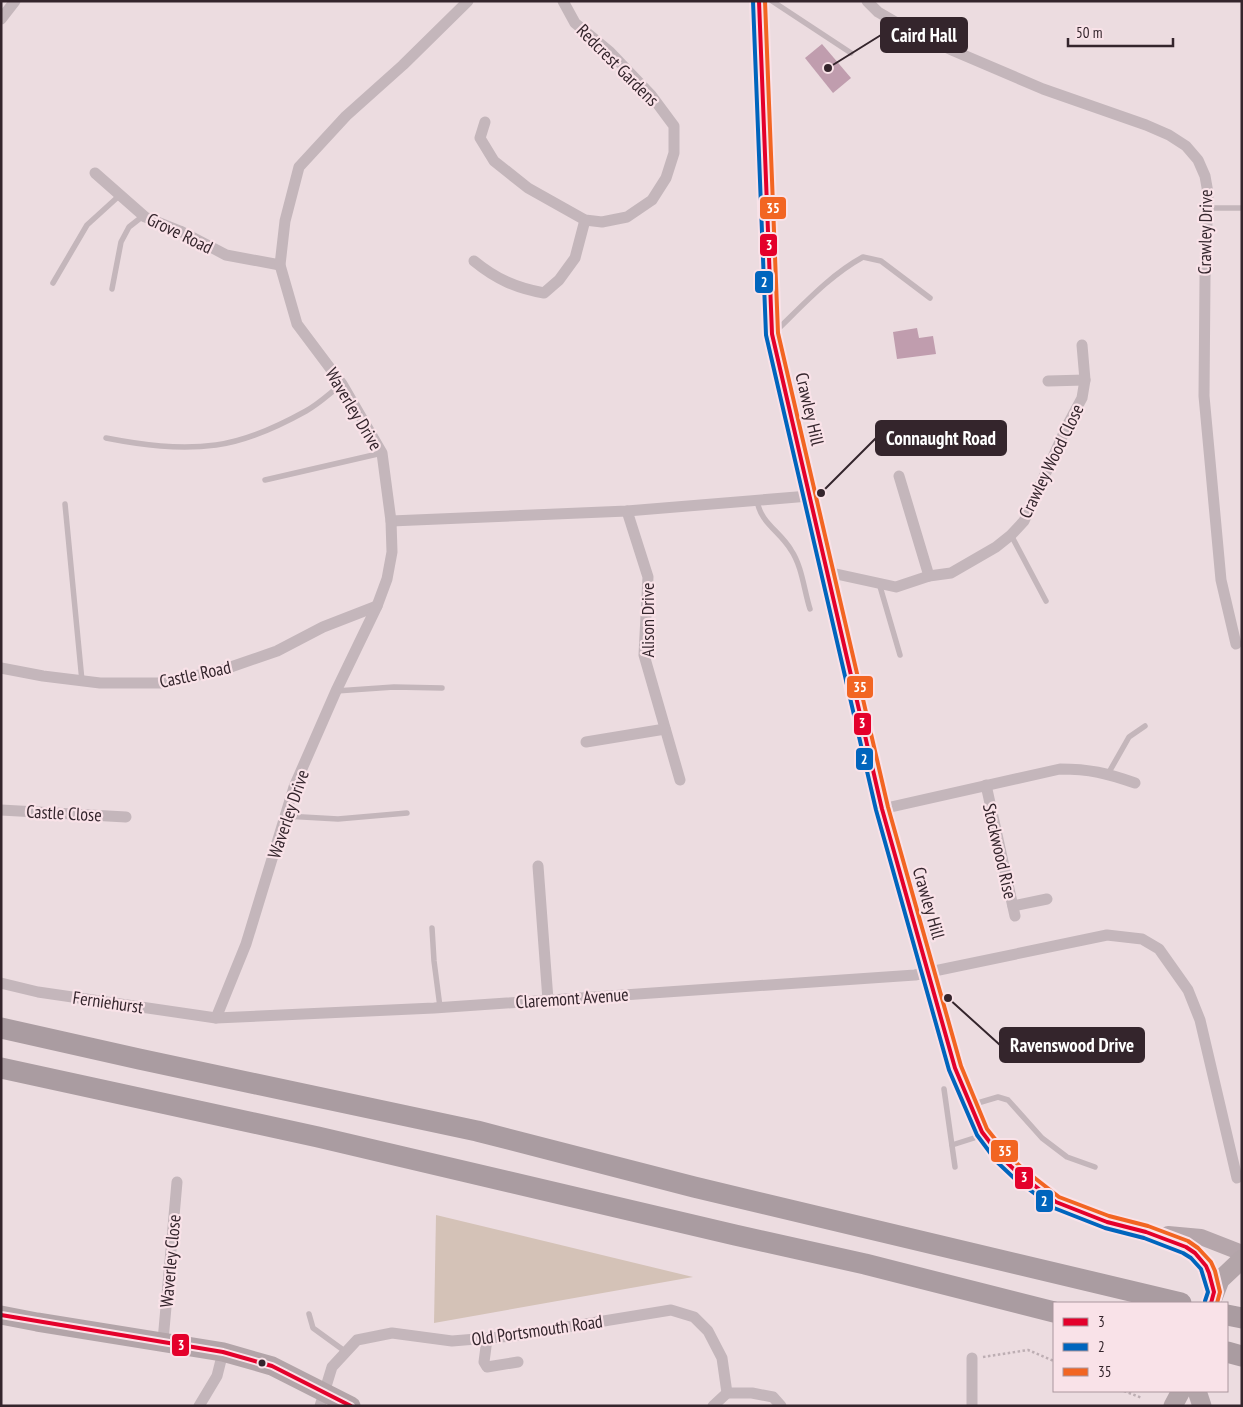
<svg xmlns="http://www.w3.org/2000/svg" width="1243" height="1407" viewBox="0 0 1243 1407" font-family="'PT Sans Narrow',sans-serif">
<style>
.green{fill:#d4c2b7}
.building{fill:#c09dae}
.lines{fill:none;stroke-linecap:round;stroke-linejoin:round}
.path{stroke:#bdaeb3;stroke-width:2.5;stroke-dasharray:2.5 2.5;stroke-linecap:butt}
.lane{stroke:#c4b6bb;stroke-width:5.5}
.street{stroke:#c4b6bb;stroke-width:11}
.secondary{stroke:#b5a6ab;stroke-width:16}
.primary{stroke:#b3a5a9;stroke-width:19}
.highway{stroke:#aa9ca1;stroke-width:21}
.bus-1-casing{stroke:#f9e2e8;stroke-width:8}
.bus-2-casing{stroke:#f9e2e8;stroke-width:8}
.bus-3-casing{stroke:#f9e2e8;stroke-width:8}
.bus-1{stroke:#e4002b;stroke-width:4}
.bus-2{stroke:#0065bd;stroke-width:4}
.bus-3{stroke:#f26522;stroke-width:4}
.bus-dot{fill:#34252c;stroke:#f9e2e8;stroke-width:2}
.labels{text-anchor:middle;dominant-baseline:central;stroke-width:4.5;stroke-linejoin:round;paint-order:stroke}
.street-label{font-size:18px;fill:#34252c;stroke:#f9e2e8}
.leader{fill:none;stroke:#34252c;stroke-width:2}
.callout-dot{fill:#34252c;stroke:#f9e2e8;stroke-width:2}
.callout{fill:#34252c;stroke:#34252c;stroke-width:2}
.callout-label{font-size:19px;text-anchor:middle;font-weight:bold;fill:#fff}
.line-badge{stroke:#f9e2e8;stroke-width:2}
.badge-label{font-size:14px;text-anchor:middle;font-weight:bold;fill:#fff}
</style>
<rect width="100%" height="100%" fill="#ecdce0"/>
<polygon class="green" points="436,1215 693,1277 434,1323"/>
<g class="building">
<polygon points="822,44 851,78 833,93 805,58"/>
<polygon points="917,328 919,338 933,336 936,354 897,359 893,332"/>
</g>
<g class="lines">
<g class="path">
<polyline points="983,1357 1028,1350 1054,1361"/>
<polyline points="1124,1391 1142,1398"/>
</g>
<g class="lane">
<polyline points="772,1 851,53"/>
<polyline points="1208,208 1242,208"/>
<polyline points="53,283 87,225 120,195"/>
<polyline points="112,289 121,242 129,227 143,216"/>
<path d="M776 331C803 305 830 275 863 257L881 261 930 298"/>
<path d="M106 438C142 445 179 450 216 445 247 441 279 426 306 411 319 404 330 393 342 384"/>
<polyline points="265,480 382,453"/>
<path d="M757 500C760 523 780 531 791 550 802 566 804 590 810 609"/>
<polyline points="65,504 82,681"/>
<polyline points="1011,535 1046,601"/>
<polyline points="879,583 900,655"/>
<polyline points="336,691 394,687 442,688"/>
<polyline points="1108,774 1129,737 1145,726"/>
<polyline points="285,816 338,819 407,813"/>
<polyline points="432,928 434,961 440,1007"/>
<polyline points="944,1089 955,1167"/>
<polyline points="971,1105 998,1097 1008,1100 1042,1138 1067,1157 1095,1167"/>
<polyline points="952,1145 974,1138 980,1133"/>
<polyline points="309,1314 313,1328 346,1352"/>
</g>
<g class="street">
<polyline points="867,1 878,12 909,30 954,51 1043,89 1146,125 1169,135 1186,146 1198,160 1205,176 1208,193 1205,278 1204,396 1221,580 1236,644"/>
<polyline points="1,19 15,1"/>
<polyline points="485,122 480,138 494,161 528,188 585,220 602,222 627,217 652,200 666,178 674,153 674,126 651,95 610,52 575,23 563,1"/>
<polyline points="95,173 145,217 180,231 226,255 280,265"/>
<path d="M474 261C496 279 516 288 544 293L559 280 575 258 585 220"/>
<polyline points="1048,381 1085,380"/>
<polyline points="899,476 929,576"/>
<polyline points="627,511 648,577 644,655 680,780"/>
<polyline points="391,521 627,511 809,496"/>
<polyline points="827,572 896,587 929,576 951,573 996,547 1011,535 1024,521 1068,424 1082,398 1085,380 1082,345"/>
<polyline points="1,668 43,676 100,683 163,683 225,669 277,651 323,627 377,606"/>
<polyline points="586,742 665,729"/>
<polyline points="986,785 1015,916"/>
<path d="M882 809 1060 769C1090 769 1106 773 1135 783"/>
<polyline points="1,810 126,817"/>
<polyline points="538,866 548,1000"/>
<polyline points="1013,906 1047,899"/>
<polyline points="1,983 38,992 216,1018 434,1008 915,975 1107,935 1142,939 1159,949 1188,990 1200,1020 1237,1178"/>
<polyline points="216,1018 246,944 294,787 336,691 377,606 387,579 392,552 391,521 382,453 342,384 297,324 280,265 285,221 299,167 346,116 403,65 468,1"/>
<polyline points="487,1339 484,1362 487,1367 518,1362"/>
<polyline points="163,1341 177,1182"/>
<polyline points="972,1358 972,1406"/>
<polyline points="199,1406 217,1376 223,1352"/>
<polyline points="320,1406 332,1367 357,1340 392,1333 452,1341 512,1336 671,1310 694,1317 708,1331 722,1358 727,1393 752,1393 773,1397 781,1406"/>
<polyline points="713,1406 727,1393"/>
</g>
<g class="secondary">
<polyline points="759,1 772,334 882,809 955,1068 982,1132 1002,1158 1018,1173 1056,1202 1107,1222 1146,1232 1186,1247 1195,1253 1206,1266 1214,1292"/>
<polyline points="1168,1234 1201,1237 1242,1253"/>
</g>
<g class="primary">
<polyline points="1211,1303 1220,1280 1242,1259"/>
<polyline points="1,1315 37,1322 223,1352 272,1366 351,1406"/>
<polyline points="1197,1391 1202,1406"/>
<polyline points="1173,1406 1181,1391"/>
</g>
<g class="highway">
<polyline points="1,1028 139,1059 477,1131 694,1187 1181,1303"/>
<polyline points="1,1068 318,1137 735,1235 865,1264 1054,1312"/>
<polyline points="1227,1315 1242,1318"/>
<polyline points="1227,1352 1242,1356"/>
</g>
<defs>
<g id="bus-1">
<polyline points="759,1 772,334 882,809 955,1068 982,1132 1002,1158 1018,1173 1056,1202 1107,1222 1146,1232 1186,1247 1195,1253 1206,1266 1209,1273 1214,1292 1211,1303"/>
<polyline points="1,1315 223,1352 272,1366 351,1406"/>
</g>
<polyline id="bus-2" points="753,1 766,335 876,810 949,1070 977,1135 997,1162 1014,1178 1054,1208 1105,1228 1144,1238 1183,1253 1191,1258 1201,1269 1208,1292 1205,1301"/>
<polyline id="bus-3" points="765,1 778,333 888,807 961,1066 987,1129 1007,1154 1022,1168 1059,1197 1109,1216 1148,1226 1188,1241 1198,1248 1211,1262 1215,1271 1220,1292 1217,1303"/>
</defs>
<use href="#bus-1" class="bus-1-casing"/>
<use href="#bus-2" class="bus-2-casing"/>
<use href="#bus-3" class="bus-3-casing"/>
<use href="#bus-1" class="bus-1"/>
<use href="#bus-2" class="bus-2"/>
<use href="#bus-3" class="bus-3"/>
</g>
<circle class="bus-dot" cx="262" cy="1363" r="4.5"/>
<g class="labels">
<g class="street-label">
<text transform="translate(618 65) rotate(45)">Redcrest Gardens</text>
<text transform="translate(1205 232) rotate(-89)">Crawley Drive</text>
<text transform="translate(180 233) rotate(26)">Grove Road</text>
<text transform="translate(354 409) rotate(59)">Waverley Drive</text>
<text transform="translate(810 409) rotate(77)">Crawley Hill</text>
<text transform="translate(1051 461) rotate(-64)">Crawley Wood Close</text>
<text transform="translate(647 620) rotate(-90)">Alison Drive</text>
<text transform="translate(195 674) rotate(-12)">Castle Road</text>
<text transform="translate(64 813) rotate(3)">Castle Close</text>
<text transform="translate(288 814) rotate(-71)">Waverley Drive</text>
<text transform="translate(1000 851) rotate(77)">Stockwood Rise</text>
<text transform="translate(929 903) rotate(74)">Crawley Hill</text>
<text transform="translate(572 998) rotate(-4)">Claremont Avenue</text>
<text transform="translate(108 1002) rotate(8)">Ferniehurst</text>
<text transform="translate(170 1261) rotate(-85)">Waverley Close</text>
<text transform="translate(537 1330) rotate(-8)">Old Portsmouth Road</text>
</g>
</g>
<path class="leader" d="M828 68L881 35M821 493L876 438M948 998L1000 1045"/>
<g class="callout-dot">
<circle cx="828" cy="68" r="5"/>
<circle cx="821" cy="493" r="5"/>
<circle cx="948" cy="998" r="5"/>
</g>
<g class="callout">
<rect x="881" y="18" width="86" height="34" rx="5"/>
<rect x="876" y="421" width="130" height="34" rx="5"/>
<rect x="1000" y="1028" width="144" height="34" rx="5"/>
</g>
<g class="callout-label">
<text x="924" y="42">Caird Hall</text>
<text x="941" y="445">Connaught Road</text>
<text x="1072" y="1052">Ravenswood Drive</text>
</g>
<g class="line-badge">
<rect x="759" y="196" width="28" height="24" rx="5" fill="#f26522"/>
<rect x="759" y="233" width="19" height="24" rx="5" fill="#e4002b"/>
<rect x="754" y="270" width="20" height="24" rx="5" fill="#0065bd"/>
<rect x="846" y="675" width="28" height="24" rx="5" fill="#f26522"/>
<rect x="853" y="712" width="19" height="24" rx="5" fill="#e4002b"/>
<rect x="855" y="747" width="19" height="24" rx="5" fill="#0065bd"/>
<rect x="990" y="1139" width="29" height="24" rx="5" fill="#f26522"/>
<rect x="1014" y="1166" width="20" height="24" rx="5" fill="#e4002b"/>
<rect x="1035" y="1189" width="19" height="24" rx="5" fill="#0065bd"/>
<rect x="171" y="1333" width="19" height="24" rx="5" fill="#e4002b"/>
</g>
<g class="badge-label">
<text x="773" y="213">35</text>
<text x="769" y="250">3</text>
<text x="764" y="287">2</text>
<text x="860" y="692">35</text>
<text x="862" y="728">3</text>
<text x="864" y="764">2</text>
<text x="1005" y="1156">35</text>
<text x="1024" y="1182">3</text>
<text x="1044" y="1206">2</text>
<text x="181" y="1350">3</text>
</g>
<rect width="1243" height="1407" fill="none" stroke="#34252c" stroke-width="5"/>
<rect x="1053" y="1302" width="175" height="90" fill="#f9e2e8" stroke="#aa969d"/>
<rect x="1063" y="1318" width="25" height="8" fill="#e4002b" stroke="#aa969d"/>
<text x="1098" y="1327" font-size="15" fill="#34252c">3</text>
<rect x="1063" y="1343" width="25" height="8" fill="#0065bd" stroke="#aa969d"/>
<text x="1098" y="1352" font-size="15" fill="#34252c">2</text>
<rect x="1063" y="1368" width="25" height="8" fill="#f26522" stroke="#aa969d"/>
<text x="1098" y="1377" font-size="15" fill="#34252c">35</text>
<path d="M1068 38v8h105v-8" fill="none" stroke="#34252c" stroke-width="2.5"/>
<text x="1076" y="38" font-size="15" fill="#34252c" stroke="#f9e2e8" stroke-width="4" paint-order="stroke">50 m</text>
</svg>
